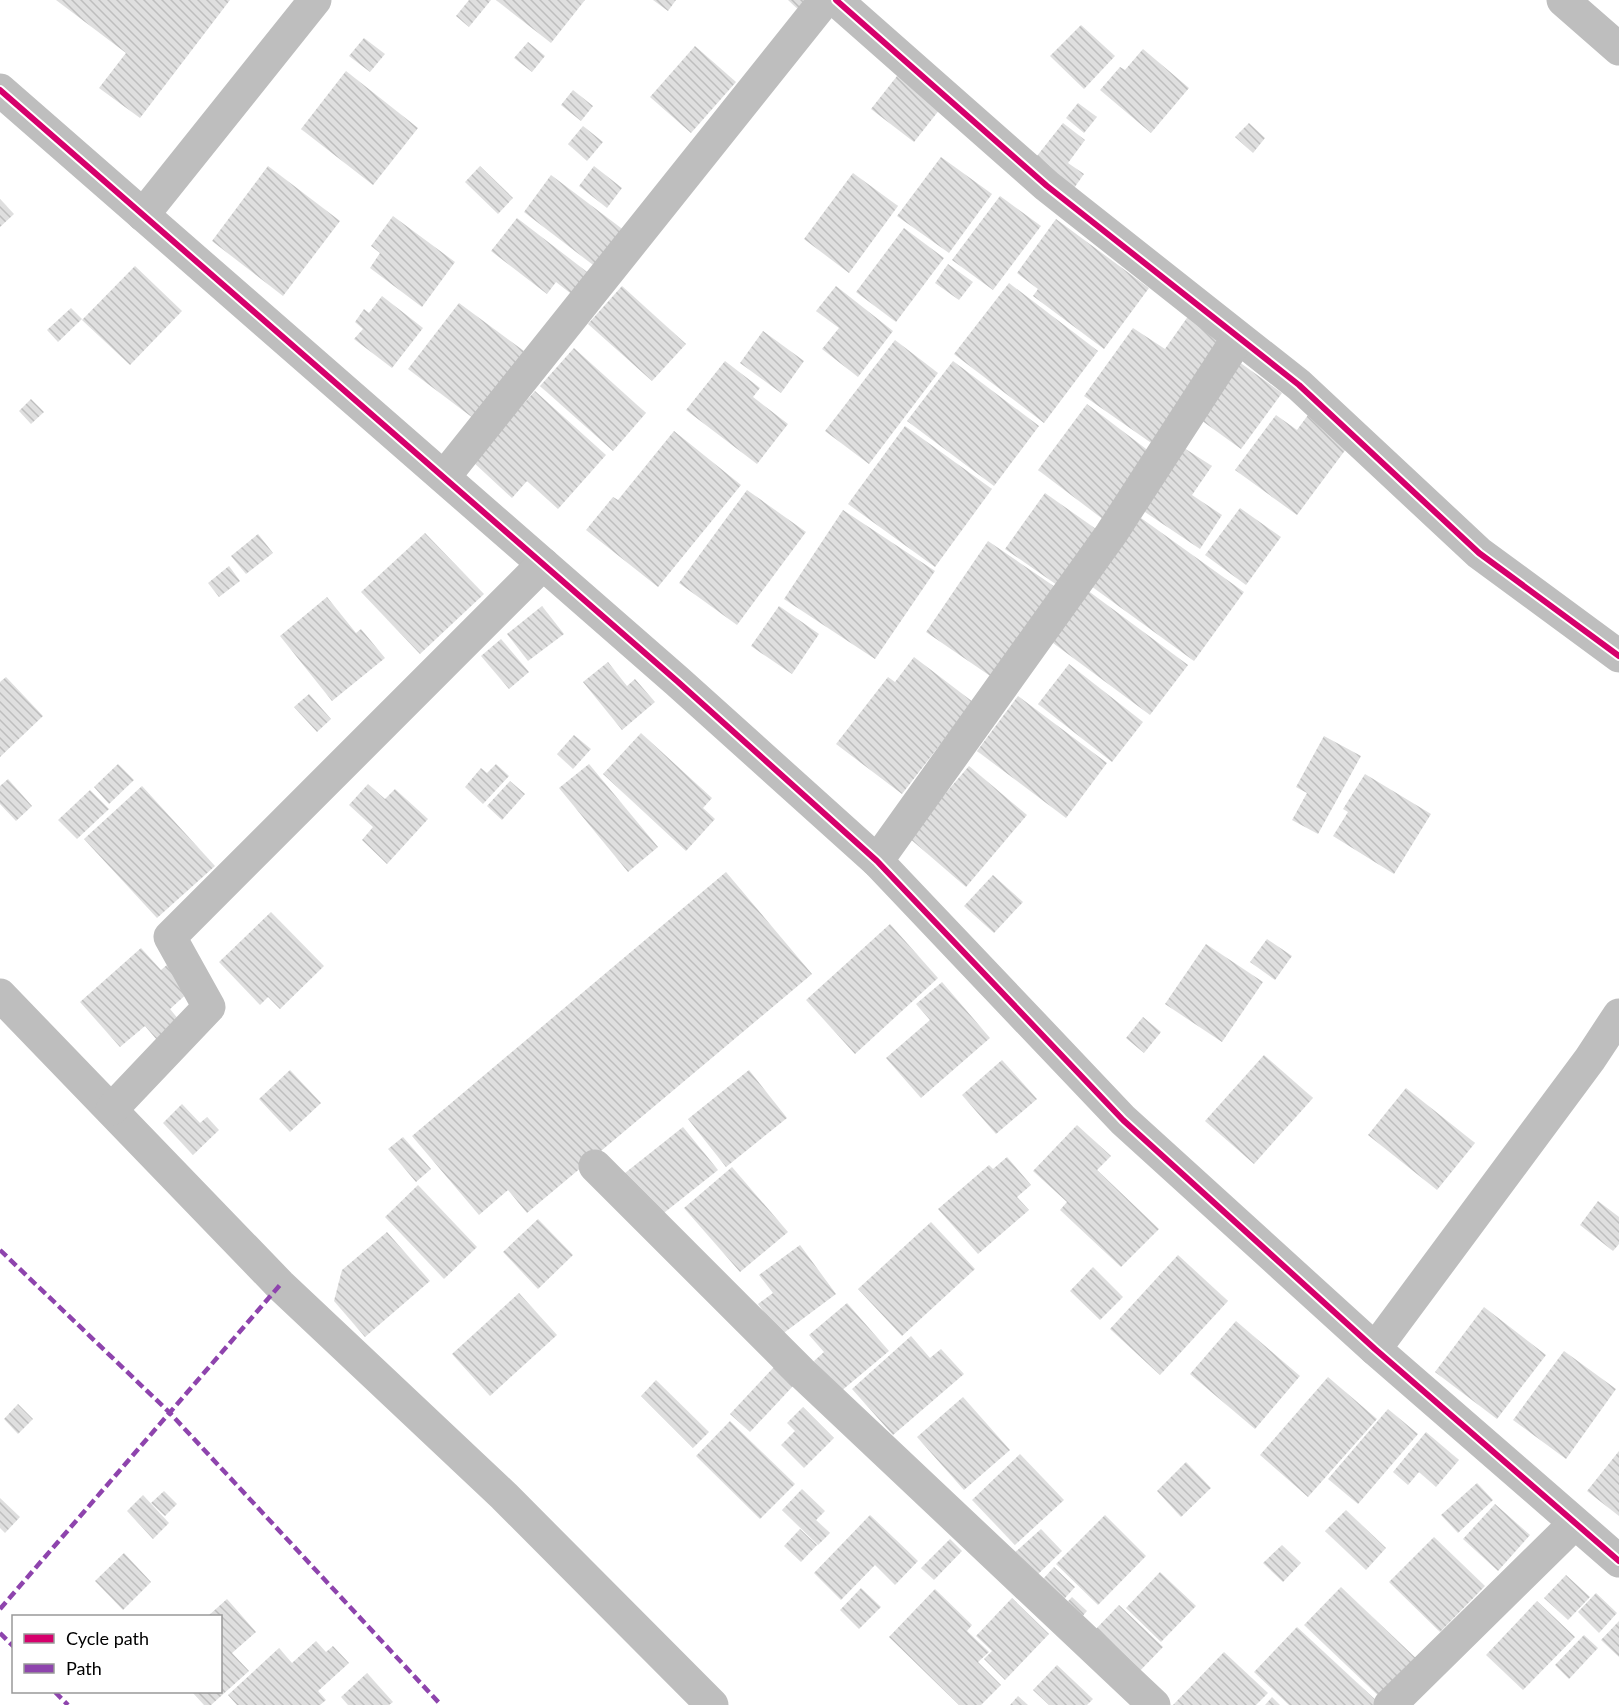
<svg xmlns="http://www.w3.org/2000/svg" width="1619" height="1705" viewBox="0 0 1619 1705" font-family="Lato,sans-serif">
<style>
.building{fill:url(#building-back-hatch)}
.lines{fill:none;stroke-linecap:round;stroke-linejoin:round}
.minor{stroke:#bebebe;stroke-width:33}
.quiet{stroke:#8e44ad;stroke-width:4.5;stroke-dasharray:9 4.5;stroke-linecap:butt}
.cycleway-casing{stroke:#fff;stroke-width:10}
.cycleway{stroke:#d6006c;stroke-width:6}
</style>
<defs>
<pattern id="building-back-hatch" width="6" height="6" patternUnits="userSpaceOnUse" patternTransform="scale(1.5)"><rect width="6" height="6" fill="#dfdfdf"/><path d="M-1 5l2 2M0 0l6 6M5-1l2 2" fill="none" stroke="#bebebe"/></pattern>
</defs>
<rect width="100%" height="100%" fill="#fff"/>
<g class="building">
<polygon points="56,0 230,0 140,118 99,88 126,53"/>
<polygon points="469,0 491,0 469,27 456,16"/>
<polygon points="496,0 585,0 551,43"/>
<polygon points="653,0 676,0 668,11"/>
<polygon points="788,0 817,0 804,15"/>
<polygon points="1081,25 1115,56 1084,89 1050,56"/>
<polygon points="364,38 385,54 370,72 349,56"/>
<polygon points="528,42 545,56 532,72 514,58"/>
<polygon points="695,46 736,82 691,133 650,97"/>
<polygon points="1143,49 1189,88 1151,133 1100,90 1120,67 1125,70"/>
<polygon points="346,71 418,128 373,185 301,129"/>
<polygon points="901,71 944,104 914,142 871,109"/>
<polygon points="573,90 593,106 581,121 561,105"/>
<polygon points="1078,103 1097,117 1084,133 1066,118"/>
<polygon points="1063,123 1085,140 1068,163 1084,174 1072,191 1033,161"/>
<polygon points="1249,123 1265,138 1253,153 1235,137"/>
<polygon points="583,126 603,142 587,161 568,144"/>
<polygon points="941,157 992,194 949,253 897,216"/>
<polygon points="268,166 340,221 283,296 212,241"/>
<polygon points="480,166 513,198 498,214 465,182"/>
<polygon points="594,166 622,188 607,208 579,186"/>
<polygon points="853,173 898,206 849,273 804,239"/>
<polygon points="551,175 625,231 597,268 524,212"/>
<polygon points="1000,196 1041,226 993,290 952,260"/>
<polygon points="0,199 14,214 0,227"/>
<polygon points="393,216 455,262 422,307 370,268 380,253 371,246"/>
<polygon points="517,218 591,275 574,296 556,282 547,294 491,251"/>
<polygon points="1056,219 1149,288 1104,349 1033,296 1038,289 1017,273"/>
<polygon points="904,228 944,258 896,322 856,292"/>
<polygon points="948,264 973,282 959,300 935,283"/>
<polygon points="135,266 182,311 130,365 82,320"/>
<polygon points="1009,283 1098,351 1044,423 954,354"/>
<polygon points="622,286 686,344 652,381 588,324"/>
<polygon points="836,286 893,331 858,377 822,349 839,328 816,311"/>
<polygon points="382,296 423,328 392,368 354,339 363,329 355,322 364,309 369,313"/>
<polygon points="459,303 524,351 473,418 408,369"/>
<polygon points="71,308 82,319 58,342 47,330"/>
<polygon points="1189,315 1230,344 1157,447 1084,396 1133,328 1165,349"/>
<polygon points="763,331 804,361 781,393 740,363"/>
<polygon points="895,340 938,373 869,464 825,431"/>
<polygon points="574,348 646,413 613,451 540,386"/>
<polygon points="1235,359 1282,393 1241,449 1194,415"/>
<polygon points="725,361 760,388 753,397 788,424 757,464 686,410"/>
<polygon points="953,361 1039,426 994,486 907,421"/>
<polygon points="535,391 606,455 558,509 527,481 512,498 472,461"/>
<polygon points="31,399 44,412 31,424 19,411"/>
<polygon points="1087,404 1154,455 1104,520 1038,470"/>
<polygon points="1276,415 1297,430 1308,415 1349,445 1297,515 1235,470"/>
<polygon points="905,426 992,489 935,567 848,504"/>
<polygon points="674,431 741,485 658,587 586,530 613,497 618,500"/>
<polygon points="1184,448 1212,466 1192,495 1222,515 1200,549 1142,510"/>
<polygon points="747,490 806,532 737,625 679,583"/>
<polygon points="1045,493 1096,529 1057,585 1005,549"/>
<polygon points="1240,508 1281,537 1246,585 1205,555"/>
<polygon points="843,510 935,571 875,659 784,599"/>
<polygon points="1141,518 1244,592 1194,661 1091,586"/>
<polygon points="425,533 484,594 420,654 361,592"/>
<polygon points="258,534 273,553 246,574 231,556"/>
<polygon points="988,541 1061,591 999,682 926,632"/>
<polygon points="229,566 240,581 219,597 208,583"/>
<polygon points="1087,590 1188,665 1150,715 1049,640"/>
<polygon points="327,597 356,633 361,629 385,658 332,701 280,636"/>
<polygon points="542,606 564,634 528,661 507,634"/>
<polygon points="779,606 819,634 792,674 751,646"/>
<polygon points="501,639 529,672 509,689 481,656"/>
<polygon points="914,657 973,702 902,794 836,744 888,677 895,682"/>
<polygon points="608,662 627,686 635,679 655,702 622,730 583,682"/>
<polygon points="1069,664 1143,722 1112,762 1038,704"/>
<polygon points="6,677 43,716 0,757 0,682"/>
<polygon points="309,694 331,719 317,732 294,707"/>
<polygon points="1018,696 1107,763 1066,818 977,751"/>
<polygon points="641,733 712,798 703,808 715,819 686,851 603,774"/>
<polygon points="574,735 591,749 573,769 557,754"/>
<polygon points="1324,736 1361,756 1318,834 1292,820 1307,793 1296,787"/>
<polygon points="118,764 134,780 109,804 94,787"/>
<polygon points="496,764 509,776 483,804 465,787 481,768 487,773"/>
<polygon points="589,764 658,847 628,872 559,788"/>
<polygon points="969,766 1027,815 966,887 908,837"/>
<polygon points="1365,774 1431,814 1394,874 1333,836 1348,812 1343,809"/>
<polygon points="8,779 32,806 16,821 0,804 0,786"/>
<polygon points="510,781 525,794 502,820 487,806"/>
<polygon points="368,784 385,799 395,789 428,819 387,864 362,840 373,827 349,805"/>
<polygon points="142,786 215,866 157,918 84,839"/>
<polygon points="90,790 109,809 77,839 58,820"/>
<polygon points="726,872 812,974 527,1213 508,1190 479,1215 412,1136"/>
<polygon points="993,875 1023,902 994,933 964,906"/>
<polygon points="271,912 324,966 280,1009 268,997 260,1005 219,962"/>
<polygon points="890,924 938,978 855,1054 806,1000"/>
<polygon points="1267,939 1292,956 1275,980 1250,962"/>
<polygon points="1206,944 1263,982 1222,1042 1165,1004"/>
<polygon points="141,948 161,970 168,964 191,990 170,1009 179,1020 157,1040 145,1026 120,1047 80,1002"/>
<polygon points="942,982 990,1038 921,1098 886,1058 930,1020 916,1004"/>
<polygon points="1143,1017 1161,1032 1144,1053 1126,1038"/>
<polygon points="1264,1055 1313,1098 1254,1164 1205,1121"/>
<polygon points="1002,1060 1037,1099 996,1134 962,1095"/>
<polygon points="290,1070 321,1103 290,1132 259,1099"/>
<polygon points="749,1070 787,1118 726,1167 688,1119"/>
<polygon points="1406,1088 1475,1143 1437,1190 1368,1135"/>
<polygon points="182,1104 200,1123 207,1117 219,1130 193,1155 163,1123"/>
<polygon points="1077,1125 1111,1156 1097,1170 1159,1229 1121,1267 1060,1210 1067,1202 1033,1171"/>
<polygon points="683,1127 718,1170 655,1220 620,1177"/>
<polygon points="403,1137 431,1169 416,1182 388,1149"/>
<polygon points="1007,1157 1031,1185 1017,1197 1029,1210 978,1254 938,1209 989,1165 993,1169"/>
<polygon points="732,1167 788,1232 740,1272 684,1208"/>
<polygon points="418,1185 477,1247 444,1279 385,1217"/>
<polygon points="1598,1201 1619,1217 1619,1244 1613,1251 1580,1225"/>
<polygon points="538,1219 573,1255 538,1289 503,1252"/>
<polygon points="931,1222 975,1269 902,1336 858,1289"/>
<polygon points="387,1232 430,1281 365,1337 334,1301 342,1270"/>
<polygon points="800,1245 836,1294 781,1335 758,1304 773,1293 759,1275"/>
<polygon points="1178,1255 1228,1301 1160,1375 1110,1329"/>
<polygon points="1093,1267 1123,1297 1100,1320 1070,1291"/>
<polygon points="519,1293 557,1335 490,1396 452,1354"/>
<polygon points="847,1303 889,1351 840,1392 814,1361 824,1352 809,1335"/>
<polygon points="1484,1307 1546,1355 1497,1419 1435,1372"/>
<polygon points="1236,1321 1300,1376 1255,1429 1190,1374"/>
<polygon points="911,1336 930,1358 941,1349 964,1374 893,1435 852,1389"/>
<polygon points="1564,1351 1616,1389 1566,1459 1513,1420"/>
<polygon points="774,1367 794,1385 750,1432 730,1414"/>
<polygon points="1328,1377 1377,1419 1308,1497 1260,1455"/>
<polygon points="656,1380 709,1432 693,1448 641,1396"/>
<polygon points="963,1397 1010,1450 964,1490 917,1437"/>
<polygon points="18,1404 33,1419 18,1434 4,1419"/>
<polygon points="803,1407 834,1438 804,1468 781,1445 795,1431 787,1423"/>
<polygon points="1388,1409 1418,1434 1358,1504 1328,1479"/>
<polygon points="730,1421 795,1484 760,1519 696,1456"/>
<polygon points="1426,1432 1459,1460 1436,1487 1419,1472 1408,1485 1393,1472"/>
<polygon points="1619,1451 1619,1516 1587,1491"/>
<polygon points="1020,1454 1064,1500 1015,1545 972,1500"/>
<polygon points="1186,1462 1211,1488 1181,1517 1157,1491"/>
<polygon points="1477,1483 1493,1500 1458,1533 1441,1515"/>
<polygon points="802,1489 825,1511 816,1520 830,1533 818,1545 782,1510"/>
<polygon points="164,1491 177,1504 165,1516 151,1503"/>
<polygon points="143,1495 169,1523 153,1539 127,1511"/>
<polygon points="0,1498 20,1517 5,1533 0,1528"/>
<polygon points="1495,1504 1530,1535 1498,1571 1463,1539"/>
<polygon points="1346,1510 1386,1548 1366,1570 1325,1531"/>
<polygon points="870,1515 918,1561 895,1585 875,1565 841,1600 814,1573"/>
<polygon points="1105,1515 1146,1556 1098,1605 1056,1564"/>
<polygon points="800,1529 817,1545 801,1562 784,1546"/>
<polygon points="1041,1529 1062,1551 1034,1578 1012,1555"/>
<polygon points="1434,1537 1485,1586 1440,1632 1389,1582"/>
<polygon points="950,1539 962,1551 934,1580 921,1568"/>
<polygon points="1282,1545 1301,1563 1283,1582 1263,1563"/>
<polygon points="124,1553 151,1582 123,1610 95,1581"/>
<polygon points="1054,1567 1075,1587 1055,1609 1033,1590"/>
<polygon points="1160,1572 1196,1606 1161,1642 1126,1608"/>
<polygon points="1566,1575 1590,1597 1568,1620 1544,1598"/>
<polygon points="1341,1587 1421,1663 1385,1702 1304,1625"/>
<polygon points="861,1588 881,1607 859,1629 840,1610"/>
<polygon points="935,1589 972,1625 967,1631 989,1652 978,1662 1001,1685 981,1705 959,1705 889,1637"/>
<polygon points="1596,1593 1617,1613 1599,1633 1578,1612"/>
<polygon points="1072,1597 1087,1611 1074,1626 1058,1612"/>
<polygon points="1012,1598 1049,1634 1005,1680 984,1659 992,1651 976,1636"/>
<polygon points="227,1599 256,1632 232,1653 249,1671 211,1705 204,1705 192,1692 220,1692 220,1616 208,1616"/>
<polygon points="1537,1601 1575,1637 1523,1690 1486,1655"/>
<polygon points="1119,1605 1163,1647 1133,1678 1092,1633"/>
<polygon points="1619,1621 1619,1657 1601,1640"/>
<polygon points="1297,1627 1379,1703 1378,1705 1289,1705 1254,1672"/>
<polygon points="1584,1635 1598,1648 1569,1679 1555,1665"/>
<polygon points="316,1641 326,1652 333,1646 349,1663 318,1691 326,1700 320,1705 237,1705 228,1695 279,1648 292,1663"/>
<polygon points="1224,1652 1268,1693 1256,1705 1173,1705"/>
<polygon points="1057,1665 1093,1699 1087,1705 1049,1705 1033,1690"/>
<polygon points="367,1673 393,1702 389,1705 348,1705 341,1697"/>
<polygon points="1018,1696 1028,1705 1010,1705"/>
<polygon points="1272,1697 1280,1705 1265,1705"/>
</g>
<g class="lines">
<g class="minor">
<polyline points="836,0 1047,186 1299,385 1479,553 1619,656"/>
<polyline points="1563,0 1619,49"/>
<polyline points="0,90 677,681 877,861 1123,1120 1375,1349 1619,1561"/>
<polyline points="143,215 315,0"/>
<polyline points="444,477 825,0"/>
<polyline points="877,861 1111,534 1238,338"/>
<polyline points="0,995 280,1285 504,1496 712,1705"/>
<polyline points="112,1109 209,1007 170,937 543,564"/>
<polyline points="595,1166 801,1372 1154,1705"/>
<polyline points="1375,1349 1590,1059 1619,1015"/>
<polyline points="1390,1705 1574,1524"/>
</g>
<g class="quiet">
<polyline points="0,1250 169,1412 441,1705"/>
<polyline points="0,1609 280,1285"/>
<polyline points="0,1633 14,1647"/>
<polyline points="55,1692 68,1705"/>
</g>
<defs>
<g id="cycleway">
<polyline points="836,0 1047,186 1299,385 1479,553 1619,656"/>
<polyline points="0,90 677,681 877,861 1123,1120 1375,1349 1619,1561"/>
</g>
</defs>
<use href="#cycleway" class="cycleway-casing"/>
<use href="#cycleway" class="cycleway"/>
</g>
<rect x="12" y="1615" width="210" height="78" fill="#ffffff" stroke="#999999" stroke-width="1.5"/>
<rect x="24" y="1634" width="30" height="9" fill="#d6006c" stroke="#999999" stroke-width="1.5"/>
<text x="66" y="1645" font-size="18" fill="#000000">Cycle path</text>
<rect x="24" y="1664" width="30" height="9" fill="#8e44ad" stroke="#999999" stroke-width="1.5"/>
<text x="66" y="1675" font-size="18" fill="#000000">Path</text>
</svg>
